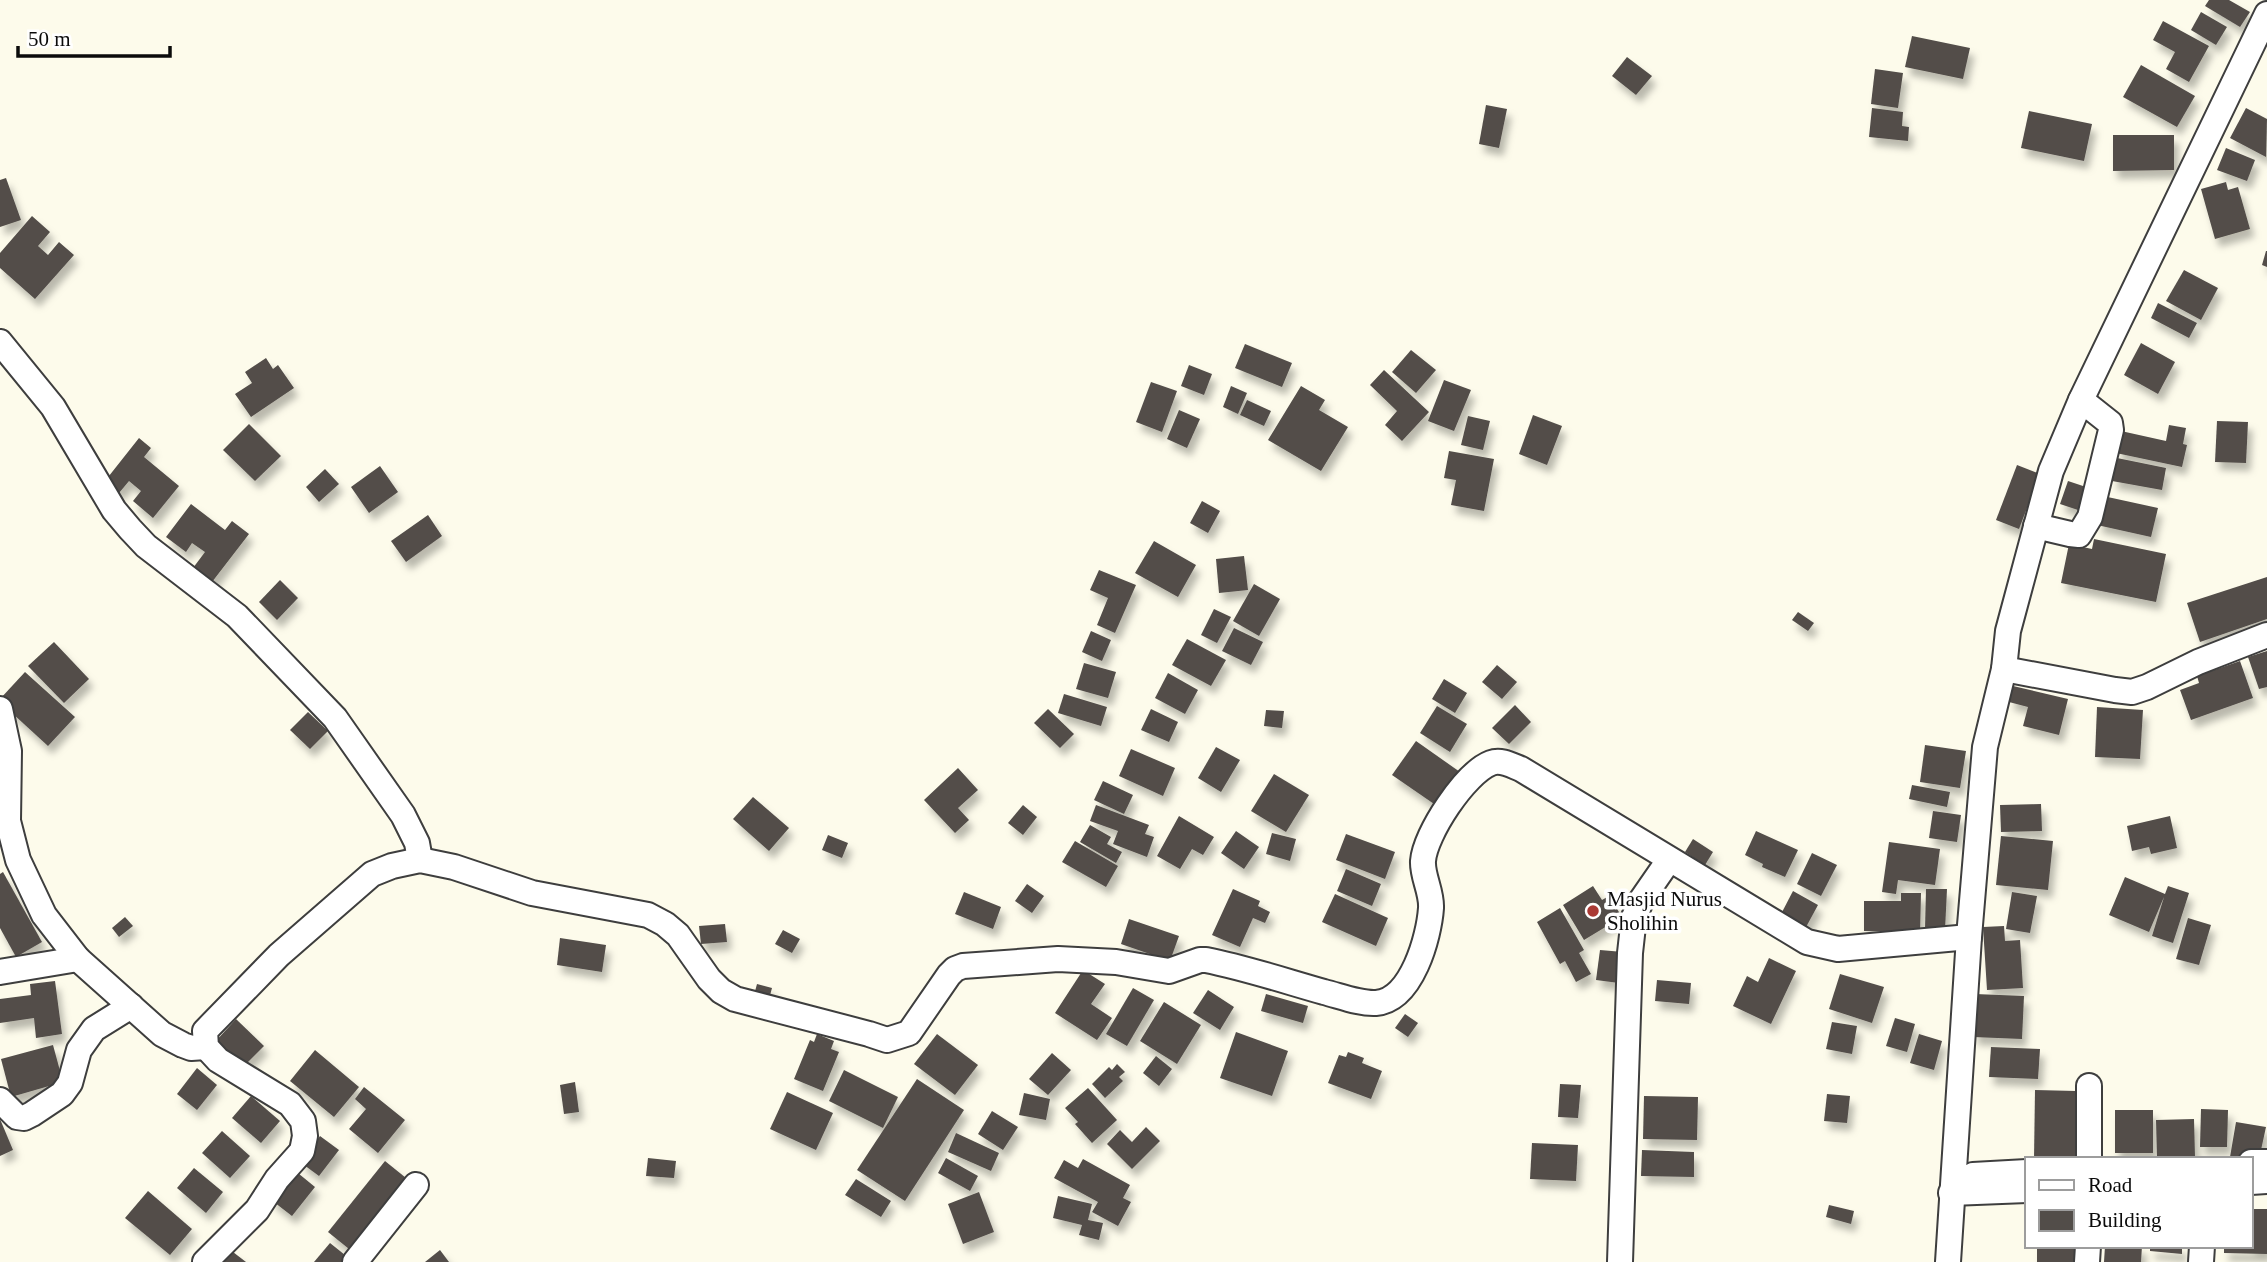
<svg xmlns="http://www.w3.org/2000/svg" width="2267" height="1262" viewBox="0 0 2267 1262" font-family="'Times New Roman',serif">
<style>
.building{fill:#524d49;filter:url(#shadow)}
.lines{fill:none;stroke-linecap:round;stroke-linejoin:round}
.minor-casing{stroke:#3e3e3e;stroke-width:28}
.minor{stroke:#fff;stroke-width:24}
.poi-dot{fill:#aa3934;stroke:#fff;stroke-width:2.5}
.labels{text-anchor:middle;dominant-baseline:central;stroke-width:7;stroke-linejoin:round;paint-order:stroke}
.poi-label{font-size:21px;fill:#0b0b0b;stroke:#fff;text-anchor:start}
</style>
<defs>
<filter id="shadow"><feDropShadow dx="4.5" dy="8" stdDeviation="3.5" flood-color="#0004"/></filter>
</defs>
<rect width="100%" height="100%" fill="#fdfbeb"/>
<g class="building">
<polygon points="2209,0 2229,0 2250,12 2240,27 2205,6"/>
<polygon points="2201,12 2227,27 2216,45 2191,30"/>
<polygon points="2163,21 2209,46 2189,82 2166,69 2175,52 2153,40"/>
<polygon points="1912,36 1970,48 1963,79 1905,67"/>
<polygon points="1627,57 1652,76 1636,95 1612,76"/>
<polygon points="2141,65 2195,96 2177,127 2123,97"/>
<polygon points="1875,69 1903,73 1898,108 1871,104"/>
<polygon points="1486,105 1507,109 1499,148 1479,144"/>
<polygon points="1872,108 1903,112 1902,126 1909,127 1908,141 1869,137"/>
<polygon points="2246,108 2267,119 2266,157 2230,138"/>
<polygon points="2029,111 2092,124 2084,161 2021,148"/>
<polygon points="2113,135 2174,135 2174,170 2113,171"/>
<polygon points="2226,148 2255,160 2247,181 2217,170"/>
<polygon points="6,178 21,220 0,227 0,180"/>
<polygon points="2226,182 2228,190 2238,187 2250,229 2215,239 2201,189"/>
<polygon points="32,216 50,232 38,246 48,255 59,242 74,255 35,299 0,268 0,253"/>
<polygon points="2266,251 2267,251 2267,267 2262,265"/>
<polygon points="2184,270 2218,288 2201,320 2166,301"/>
<polygon points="2158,303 2197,323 2189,338 2151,318"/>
<polygon points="2141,343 2175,362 2158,394 2124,375"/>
<polygon points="1245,344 1292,363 1282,387 1235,368"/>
<polygon points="1411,350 1436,370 1416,393 1392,372"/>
<polygon points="266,358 273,369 278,365 294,388 251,417 235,394 252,383 245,372"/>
<polygon points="1189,365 1212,374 1204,395 1181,386"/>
<polygon points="1384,370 1429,412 1402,441 1385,425 1397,411 1370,385"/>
<polygon points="1444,380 1471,390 1454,431 1428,421"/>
<polygon points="1151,382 1177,391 1162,432 1136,422"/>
<polygon points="1231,386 1247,393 1238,414 1223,407"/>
<polygon points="1301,386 1325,400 1319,410 1348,427 1321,471 1268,440"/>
<polygon points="1247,400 1271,411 1264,426 1240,415"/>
<polygon points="1179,410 1200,419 1187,448 1167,439"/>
<polygon points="1533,415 1562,426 1547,465 1519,454"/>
<polygon points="1468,416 1490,421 1483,450 1461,445"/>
<polygon points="2217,421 2248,422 2246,463 2215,462"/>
<polygon points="249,424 281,456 255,481 223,450"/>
<polygon points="2169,425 2186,428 2183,444 2187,445 2182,467 2116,453 2121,431 2166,441"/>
<polygon points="139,438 151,448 144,457 179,486 153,518 133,501 141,491 129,481 119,493 105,481"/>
<polygon points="1449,451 1494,459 1484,511 1451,505 1456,480 1444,478"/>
<polygon points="2117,458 2166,468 2162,490 2112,481"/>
<polygon points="2017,465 2040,474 2019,529 1996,520"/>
<polygon points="380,466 398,492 369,513 351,487"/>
<polygon points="325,469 339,484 319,502 306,487"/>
<polygon points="2068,481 2089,488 2081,511 2060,504"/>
<polygon points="2103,496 2158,508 2151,537 2097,525"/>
<polygon points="1202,501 1220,511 1208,533 1190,523"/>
<polygon points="191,504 225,530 232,521 249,534 212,582 193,568 205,552 192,543 186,552 166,537"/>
<polygon points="428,515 442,536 406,562 391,541"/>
<polygon points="2094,539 2166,554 2156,602 2061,583 2069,544 2092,549"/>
<polygon points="1154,541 1196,565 1178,597 1135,573"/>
<polygon points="1244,556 1248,590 1219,593 1216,559"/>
<polygon points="1099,570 1136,585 1115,633 1097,625 1108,598 1090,590"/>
<polygon points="2267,577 2267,619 2200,642 2187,603"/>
<polygon points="280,580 298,598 277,620 259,602"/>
<polygon points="1254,584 1280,599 1259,636 1233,621"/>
<polygon points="1214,609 1231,617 1217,643 1201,635"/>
<polygon points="1798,612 1814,623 1808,631 1792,620"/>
<polygon points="1234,628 1263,642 1251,665 1222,651"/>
<polygon points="1091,631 1111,640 1102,661 1082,652"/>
<polygon points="1187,639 1226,660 1211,686 1172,665"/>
<polygon points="54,642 89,679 64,703 28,666"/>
<polygon points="2267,651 2267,687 2259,689 2248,657"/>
<polygon points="2240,661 2253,698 2191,720 2180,690 2199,683 2197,676"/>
<polygon points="1084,663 1116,672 1108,698 1076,689"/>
<polygon points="1497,665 1517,682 1502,699 1482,682"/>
<polygon points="25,672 75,717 48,746 0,702 0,699"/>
<polygon points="1168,673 1198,690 1185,714 1155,698"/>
<polygon points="1444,679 1467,693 1455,713 1432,699"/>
<polygon points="2013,686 2068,699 2059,735 2023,726 2028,707 2009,702"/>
<polygon points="1064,694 1107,707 1101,726 1058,713"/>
<polygon points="1515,705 1531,722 1509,744 1492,728"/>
<polygon points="1437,706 1467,724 1450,752 1420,733"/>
<polygon points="2097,707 2143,710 2140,759 2095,757"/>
<polygon points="1048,709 1074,734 1060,748 1034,723"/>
<polygon points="1151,709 1178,722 1169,742 1141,730"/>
<polygon points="1266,710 1284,711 1282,728 1264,726"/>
<polygon points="308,712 328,731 310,749 290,730"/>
<polygon points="1416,741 1460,772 1437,806 1392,775"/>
<polygon points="1925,745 1966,751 1960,788 1920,782"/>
<polygon points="1216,747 1240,760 1221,792 1198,778"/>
<polygon points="1131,749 1175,768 1163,796 1119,776"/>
<polygon points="958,768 978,790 958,808 969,820 955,833 924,800"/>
<polygon points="1274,774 1309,795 1286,832 1251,811"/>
<polygon points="1103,781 1133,795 1124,814 1094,800"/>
<polygon points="1912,785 1950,792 1947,807 1909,799"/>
<polygon points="753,797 789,828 769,851 733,819"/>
<polygon points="2041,804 2042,831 2001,832 2000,805"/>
<polygon points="1023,805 1037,817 1023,835 1008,823"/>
<polygon points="1096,805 1149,825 1145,834 1154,837 1147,857 1113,844 1118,831 1090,821"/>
<polygon points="1933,811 1961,815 1957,842 1929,838"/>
<polygon points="1179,816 1214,837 1203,855 1192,849 1180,869 1157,856"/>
<polygon points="2170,816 2177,848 2151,854 2149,847 2132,851 2127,826"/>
<polygon points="1090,825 1111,837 1107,844 1122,852 1116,863 1080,842"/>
<polygon points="1236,831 1259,847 1244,869 1221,853"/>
<polygon points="1756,831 1798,850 1785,877 1762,867 1763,864 1745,855"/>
<polygon points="1272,833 1296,839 1290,861 1266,854"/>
<polygon points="1346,834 1395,852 1385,879 1336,860"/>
<polygon points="828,835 848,843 842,858 822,850"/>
<polygon points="2001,836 2053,841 2048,890 1996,885"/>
<polygon points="1693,839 1713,852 1705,865 1685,852"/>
<polygon points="1075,841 1118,866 1106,887 1062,862"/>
<polygon points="1889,842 1940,849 1935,885 1898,880 1896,894 1882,892"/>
<polygon points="1812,853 1837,865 1821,896 1797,884"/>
<polygon points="1346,869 1381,884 1372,906 1337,891"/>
<polygon points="3,872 42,942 16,957 0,928 0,874"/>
<polygon points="2125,877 2165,894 2168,886 2189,893 2173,943 2152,936 2164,897 2149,932 2109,915"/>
<polygon points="1027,884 1044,896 1032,913 1015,901"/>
<polygon points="1593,886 1602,900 1609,896 1622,917 1584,940 1563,905"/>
<polygon points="1233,889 1260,901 1258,906 1270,912 1265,923 1253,918 1240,947 1212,935"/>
<polygon points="1926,889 1947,889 1945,930 1925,929"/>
<polygon points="1793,891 1818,905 1805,929 1780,916"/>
<polygon points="964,892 1001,907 993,929 955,914"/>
<polygon points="2012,892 2037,896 2030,933 2006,929"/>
<polygon points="1901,893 1921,893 1920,934 1901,931 1864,931 1864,901 1901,901"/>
<polygon points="1335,894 1388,918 1376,946 1322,922"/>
<polygon points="1560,908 1584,950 1579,953 1591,974 1576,982 1565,961 1560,964 1537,922"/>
<polygon points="125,917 133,926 119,937 112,928"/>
<polygon points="2188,918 2211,925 2199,965 2176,959"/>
<polygon points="1129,919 1179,936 1170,961 1121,944"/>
<polygon points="725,924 727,942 701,944 699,926"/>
<polygon points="2004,926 2005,941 2020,940 2023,988 1987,990 1983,927"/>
<polygon points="783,930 800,939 792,953 775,944"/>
<polygon points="560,938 606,945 602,972 557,965"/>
<polygon points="1600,950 1623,952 1619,983 1596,980"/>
<polygon points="1769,958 1796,971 1771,1024 1733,1006 1747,976 1758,982"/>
<polygon points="1083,970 1105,984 1091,1004 1112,1018 1097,1040 1055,1013"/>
<polygon points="1840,974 1884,987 1872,1023 1829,1009"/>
<polygon points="1657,980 1691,983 1689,1004 1655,1001"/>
<polygon points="55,981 62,1034 36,1038 34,1018 0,1023 0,999 31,995 30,984"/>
<polygon points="757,984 772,988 769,999 754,995"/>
<polygon points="1133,988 1154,1000 1127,1046 1106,1034"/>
<polygon points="1208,990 1234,1007 1220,1030 1193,1013"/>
<polygon points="1266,994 1308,1006 1303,1023 1261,1011"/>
<polygon points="1975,994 2024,996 2022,1039 1973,1037"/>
<polygon points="1164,1002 1201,1025 1177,1064 1140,1041"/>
<polygon points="1405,1014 1418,1023 1408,1037 1395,1028"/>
<polygon points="1895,1018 1915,1024 1907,1052 1886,1046"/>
<polygon points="236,1019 264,1046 241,1069 214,1043"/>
<polygon points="1832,1022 1857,1026 1852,1054 1826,1049"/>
<polygon points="1236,1032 1288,1051 1272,1096 1220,1078"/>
<polygon points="817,1034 834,1041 831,1049 839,1052 823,1091 794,1079 810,1040 814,1042"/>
<polygon points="937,1034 978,1065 955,1095 914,1064"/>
<polygon points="1919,1034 1942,1041 1934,1070 1910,1063"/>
<polygon points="53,1045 63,1082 11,1097 1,1059"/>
<polygon points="1991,1047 2040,1049 2038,1079 1989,1077"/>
<polygon points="315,1050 359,1087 334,1117 290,1081"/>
<polygon points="1348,1052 1364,1058 1362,1063 1382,1071 1371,1099 1328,1083 1339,1055 1346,1057"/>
<polygon points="1052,1053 1071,1070 1048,1095 1029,1079"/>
<polygon points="1156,1056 1172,1069 1159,1086 1143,1073"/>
<polygon points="1117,1064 1125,1072 1119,1077 1123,1081 1105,1098 1092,1084 1109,1067 1112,1070"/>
<polygon points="197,1068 217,1085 197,1110 177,1094"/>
<polygon points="844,1070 898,1097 883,1128 829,1101"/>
<polygon points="917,1079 964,1110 905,1201 857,1170"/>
<polygon points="575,1082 579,1112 564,1114 560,1085"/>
<polygon points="1560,1084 1581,1085 1578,1118 1558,1117"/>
<polygon points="364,1087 405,1120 378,1153 349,1129 366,1109 355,1099"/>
<polygon points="1088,1088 1117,1120 1092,1143 1075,1124 1078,1122 1065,1108"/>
<polygon points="2035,1090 2076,1091 2075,1159 2034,1159"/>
<polygon points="787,1092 833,1113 816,1150 770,1129"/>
<polygon points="1024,1093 1050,1099 1046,1120 1019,1115"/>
<polygon points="1827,1094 1850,1096 1847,1123 1824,1121"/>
<polygon points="251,1096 280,1121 261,1143 232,1118"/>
<polygon points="1644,1096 1698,1097 1697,1140 1643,1139"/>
<polygon points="2201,1109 2228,1110 2227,1147 2200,1147"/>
<rect x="2115" y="1110" width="38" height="43"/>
<polygon points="992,1111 1018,1127 1003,1150 978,1134"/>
<polygon points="0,1119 13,1150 0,1156"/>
<polygon points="2194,1119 2195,1157 2157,1158 2156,1120"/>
<polygon points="2236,1122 2266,1127 2261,1150 2253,1149 2251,1159 2230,1157"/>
<polygon points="1146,1127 1160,1141 1132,1169 1107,1144 1120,1130 1132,1142"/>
<polygon points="222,1131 250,1156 230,1178 202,1153"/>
<polygon points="956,1133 999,1153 991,1171 948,1152"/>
<polygon points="320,1136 339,1150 319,1176 300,1162"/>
<polygon points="1532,1143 1578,1145 1576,1181 1530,1179"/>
<polygon points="1642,1150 1694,1152 1694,1177 1641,1176"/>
<polygon points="648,1158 676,1161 674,1178 646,1176"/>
<polygon points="946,1158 978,1176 970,1191 938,1173"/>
<polygon points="1083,1159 1130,1185 1123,1198 1131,1202 1118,1226 1092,1212 1098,1202 1054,1178 1064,1160 1078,1168"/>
<polygon points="385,1161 411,1182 354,1253 328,1232"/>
<polygon points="194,1168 223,1192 206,1213 177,1188"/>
<polygon points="293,1169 315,1187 292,1216 270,1199"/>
<polygon points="856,1179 891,1201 881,1217 845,1195"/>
<polygon points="148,1191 192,1229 170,1255 125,1218"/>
<polygon points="979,1192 994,1232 963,1244 948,1204"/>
<polygon points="1058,1196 1092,1204 1088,1220 1103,1223 1099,1240 1079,1235 1082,1225 1053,1218"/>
<polygon points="1829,1205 1854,1211 1851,1224 1826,1217"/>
<polygon points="2251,1209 2267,1209 2267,1254 2224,1253 2224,1246 2251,1246"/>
<polygon points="330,1243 350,1259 348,1262 314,1262"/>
<rect x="2037" y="1246" width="37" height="16"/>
<polygon points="2105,1246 2142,1246 2141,1262 2104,1262"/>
<polygon points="2150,1246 2182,1246 2182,1254 2150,1251"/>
<polygon points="440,1250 449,1262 425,1262"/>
<polygon points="233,1252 246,1262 224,1262"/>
</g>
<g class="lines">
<defs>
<g id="minor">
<polyline points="0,342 53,407 114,510 130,529 146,546 237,616 335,718 403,815 417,843 420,860"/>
<polyline points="2036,526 2070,534 2079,535 2090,517 2111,430 2110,423 2081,400"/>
<polyline points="2004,669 2115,690 2132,692 2147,687 2198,662 2267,635"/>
<polyline points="0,709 9,751 8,821 18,860 44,915 78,959 162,1034 183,1045 191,1048 206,1047"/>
<polyline points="0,972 78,959"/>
<polyline points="0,1100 17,1117 24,1118 32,1114 62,1094 70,1083 79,1050 94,1029 131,1006"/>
<polyline points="2089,1159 2089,1086"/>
<polyline points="2251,1162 2267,1162"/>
<polyline points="1973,1175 2027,1172"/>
<polyline points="2251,1182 2267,1181"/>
<polyline points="1951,1193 2027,1190"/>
<path d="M205 1262 257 1210 277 1179 302 1151 305 1136 303 1121 290 1104 218 1060 206 1047 205 1031 279 955 372 874 392 866 420 860 454 867 532 893 648 915 665 924 678 935 709 979 721 991 735 999 869 1034 887 1040 909 1033 949 975 955 969 963 966 1058 959 1116 962 1169 971 1200 960H1206C1246 968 1285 981 1324 992 1340 996 1360 1004 1376 1003 1412 1000 1429 937 1431 908 1432 892 1422 876 1423 861 1425 834 1465 773 1491 763 1501 759 1511 765 1521 769L1807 942 1838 949 1969 937"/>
<polyline points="355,1262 416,1185"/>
<polyline points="1620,1262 1630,953 1634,917 1642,899 1669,860"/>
<polyline points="1948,1262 1969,937 1985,747 2004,669 2008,631 2051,471 2081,400 2267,14"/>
<polyline points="2087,1262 2088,1246"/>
<polyline points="2201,1262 2202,1246"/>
</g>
</defs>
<use href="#minor" class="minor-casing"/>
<use href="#minor" class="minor"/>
</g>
<circle class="poi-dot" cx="1593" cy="911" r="7"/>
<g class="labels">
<g class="poi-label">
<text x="1607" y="899">Masjid Nurus<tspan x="1607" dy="24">Sholihin</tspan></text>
</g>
</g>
<rect x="2025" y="1157" width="228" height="91" fill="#ffffff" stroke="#9d9d9d" stroke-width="2"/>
<rect x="2039" y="1180" width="35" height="10" fill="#ffffff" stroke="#9d9d9d" stroke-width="2"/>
<text x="2088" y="1192" font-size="21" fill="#0b0b0b">Road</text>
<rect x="2039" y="1210" width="35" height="21" fill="#524d49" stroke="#9d9d9d" stroke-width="2"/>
<text x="2088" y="1227" font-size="21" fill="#0b0b0b">Building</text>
<path d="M18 46v10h152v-10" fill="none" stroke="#0b0b0b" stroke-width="3.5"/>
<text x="28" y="46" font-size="21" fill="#0b0b0b" stroke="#ffffff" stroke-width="5" paint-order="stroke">50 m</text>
</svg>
